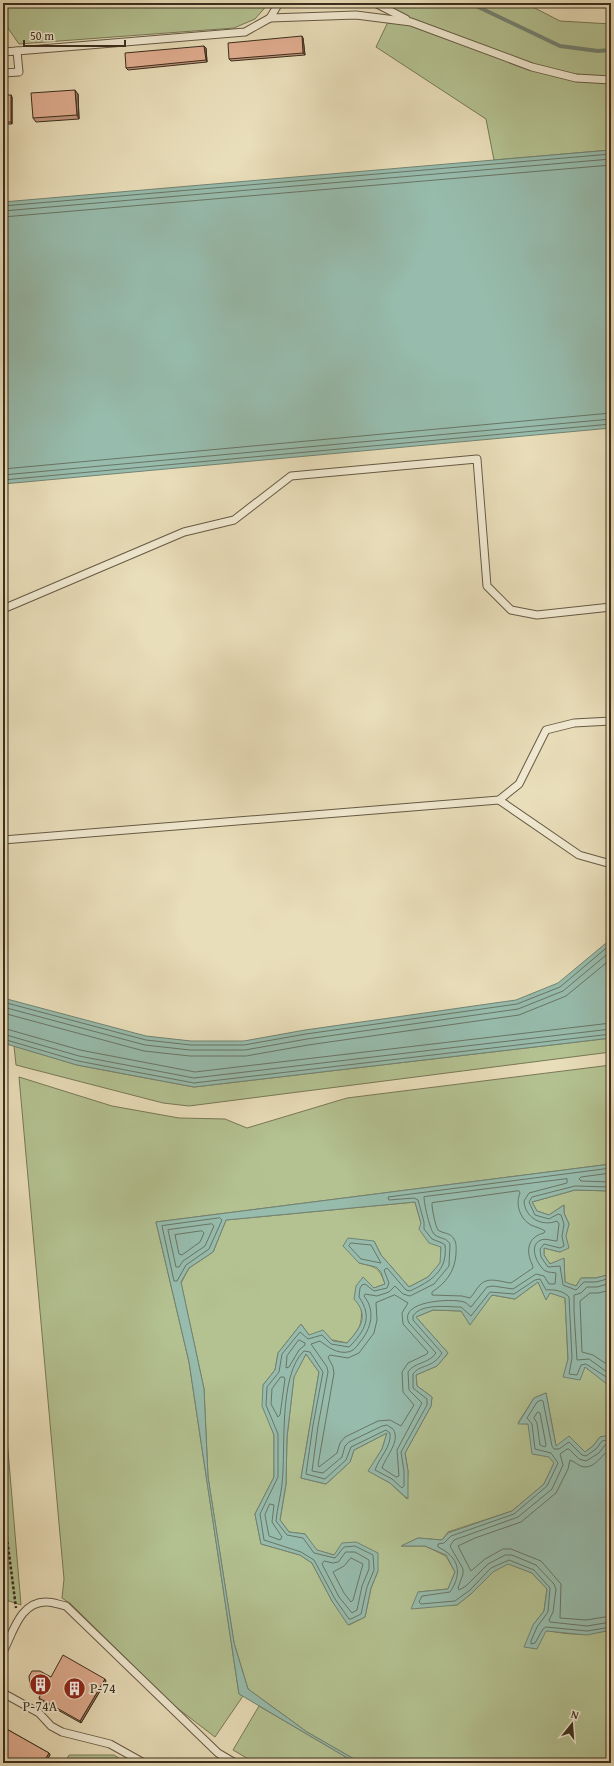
<svg xmlns="http://www.w3.org/2000/svg" width="614" height="1766" viewBox="0 0 614 1766" font-family="'Gentium Book Plus',serif">
<style>
.green{fill:#b4c292;stroke:#787858}
.water{fill:#97bcad;stroke:#728373}
.lines{fill:none;stroke-linecap:round;stroke-linejoin:round}
.shore{stroke:#697565;stroke-width:1}
.stream{stroke:#728373;stroke-width:4}
.service-casing{stroke:#665a44;stroke-width:9}
.path{stroke:#3b2e1d;stroke-width:2.5;stroke-dasharray:3 2;stroke-linecap:butt}
.service{stroke:#f1ead2;stroke-width:7}
.wall{fill:#c2967d;stroke:#3b2e1d}
.shaded-wall{fill:#9e7a66;stroke:#3b2e1d}
.building{fill:#e1ae91;stroke:#3b2e1d}
.labels{text-anchor:middle;dominant-baseline:central;stroke-width:3.5;stroke-linejoin:round;paint-order:stroke}
.poi-label{font-size:14px;fill:#3b2e1d;stroke:#f1ead2;text-anchor:start}
</style>
<rect width="100%" height="100%" fill="#e9deba"/>
<filter id="stains"><feTurbulence type="fractalNoise" baseFrequency=".005" numOctaves="4"/><feColorMatrix values="0 0 0 0 .2 0 0 0 0 .09 0 0 0 0 .02 0 0 0 .5 -.17"/></filter>
<radialGradient id="worn" r=".72"><stop offset=".6" stop-color="#630" stop-opacity="0"/><stop offset="1" stop-color="#630" stop-opacity=".3"/></radialGradient>
<g class="green">
<polygon points="3,3 269,3 255,19 234,28 19,44 3,21"/>
<polygon points="397,3 525,3 560,21 611,24 611,150 494,160 486,119 376,47"/>
<polygon points="611,1038 611,1052 189,1106 163,1103 16,1065 14,1046 77,1065 194,1087"/>
<polygon points="611,1065 611,1164 156,1222 189,1362 239,1694 243,1696 215,1737 172,1704 71,1604 62,1598 64,1579 19,1077 112,1106 179,1118 225,1119 247,1128 347,1098"/>
<polygon points="575,1190 611,1191 611,1274 596,1278 581,1278 576,1286 565,1283 564,1259 550,1264 544,1255 544,1248 560,1252 569,1224 564,1213 564,1205 549,1215 537,1211 532,1202"/>
<path d="M415 1202 421 1223 441 1247V1263L428 1277 409 1287 381 1255 374 1241 359 1263C376 1267 379 1267 385 1284L374 1288 361 1306C363 1326 359 1329 347 1343L309 1335 301 1324 278 1353 275 1370 263 1385 269 1421 274 1435V1477L255 1514 261 1544 300 1555 312 1563 332 1601 349 1625 365 1617 371 1588 378 1571 334 1555 316 1550 305 1534 289 1532 280 1520 286 1484 287 1437 294 1376 306 1354 319 1372 301 1478 326 1484 350 1462 354 1450 387 1433 382 1449 369 1471 390 1483 407 1499 408 1471 405 1453 431 1406 432 1397 417 1386 416 1375 437 1366 448 1353 416 1317 433 1310 461 1311 470 1324 492 1295 515 1299 538 1282 546 1299 550 1293 565 1297 568 1359 564 1377 585 1367 608 1384 611 1383V1435L600 1437 593 1446 585 1452 556 1446 546 1393 534 1398 518 1423 528 1424 554 1463 544 1484 512 1511 448 1532 442 1540 418 1538 402 1546H425L446 1556 455 1572 448 1589 418 1592 444 1605H457L472 1593 493 1571 508 1563 532 1573 547 1589 544 1611 533 1625C560 1636 583 1636 611 1630V1763H361L307 1732 248 1689 234 1643 208 1477 204 1389 181 1283 189 1268 213 1252 226 1220Z"/>
<polygon points="3,1391 21,1605 3,1599"/>
<polygon points="259,1706 356,1763 255,1763 233,1750"/>
<polygon points="69,1755 114,1755 127,1763 65,1763"/>
</g>
<g class="water">
<polygon points="611,150 611,428 3,484 3,202"/>
<polygon points="611,939 611,1038 194,1087 77,1065 3,1043 3,998 146,1036 191,1041 244,1041 305,1030 516,1000 558,983"/>
<path d="M611 1164V1191L575 1190 532 1202 537 1211 549 1215 564 1205V1213L569 1224 566 1236 569 1248 560 1252 544 1248V1255L550 1264 564 1258 565 1282 576 1286 581 1278H596L611 1274V1383L608 1385 585 1367 580 1380 563 1377 568 1359 565 1298 550 1293 546 1300 538 1282 515 1299 492 1295 470 1325 461 1311 433 1310 416 1317 448 1353 437 1366 416 1375 417 1386 432 1397 431 1406 405 1453 408 1471V1499L390 1483 368 1471 382 1449 387 1433 354 1450 350 1462 326 1484 301 1478 319 1372 306 1354 294 1377 287 1437 286 1484 280 1520 289 1532 305 1534 317 1550 334 1555 342 1543 356 1542 378 1553V1571L371 1588 365 1617 348 1625 332 1601 312 1563 300 1555 261 1544 255 1514 274 1477V1435L262 1406 263 1385 275 1370 278 1353 301 1324 309 1335 323 1330 333 1341 347 1343C360 1329 370 1316 354 1299L356 1286 363 1277 374 1288 385 1284 381 1272 376 1267 359 1263 343 1246 348 1238 374 1241 381 1255 409 1287 428 1277 440 1263 441 1247 429 1243 419 1229 421 1223 415 1202 226 1220 213 1252 189 1268 181 1282 204 1389 208 1477 234 1643 248 1689 307 1732 361 1763H356L239 1694 189 1362 156 1222Z"/>
<polygon points="546,1393 556,1446 569,1436 585,1452 593,1446 600,1437 611,1435 611,1630 587,1635 546,1631 537,1649 524,1647 533,1625 544,1611 547,1589 532,1573 508,1564 493,1572 472,1593 457,1605 411,1609 418,1592 448,1589 455,1572 446,1555 425,1546 401,1546 418,1538 442,1540 448,1533 512,1511 544,1484 554,1463 549,1457 532,1454 528,1424 518,1424 534,1398"/>
</g>
<g class="lines">
<g class="shore">
<polyline points="3,206 611,154"/>
<polyline points="3,211 611,159"/>
<polyline points="3,217 611,165"/>
<polyline points="3,469 611,413"/>
<polyline points="3,475 611,419"/>
<polyline points="3,480 611,424"/>
<polyline points="3,1002 146,1040 191,1045 244,1045 306,1034 517,1004 560,987 611,944"/>
<polyline points="3,1007 145,1045 190,1050 245,1050 307,1039 518,1009 563,991 611,951"/>
<polyline points="3,1013 144,1051 190,1056 246,1056 308,1045 519,1015 566,996 611,959"/>
<polyline points="3,1028 80,1050 195,1072 611,1023"/>
<polyline points="3,1034 79,1056 194,1078 611,1029"/>
<polyline points="3,1039 78,1061 194,1083 611,1034"/>
<path d="M611 1168 388 1197 389 1200 414 1198 418 1200 424 1222V1229L432 1239 442 1243 445 1245C448 1271 431 1281 410 1291L406 1290 387 1268 384 1270 389 1283 387 1288 374 1291 365 1284 362 1285 360 1288 359 1297C373 1317 365 1331 349 1347L331 1344 322 1335 308 1339 300 1332 282 1354 279 1372 267 1387 266 1405 278 1434V1477L260 1514 264 1540 301 1552 314 1560 335 1599 349 1619H351L361 1614 367 1587 374 1570 373 1555 355 1546 344 1547 335 1558 314 1553 303 1538 287 1535 276 1521C277 1508 281 1496 282 1484 286 1451 278 1375 304 1351L310 1352 323 1372 313 1425 306 1474 325 1479 346 1460 351 1447 386 1430 390 1433C392 1446 379 1458 375 1470L392 1479 402 1488 404 1486V1471L401 1452 427 1405V1399L413 1388V1374C420 1364 432 1369 442 1353L413 1320V1316C421 1303 448 1307 461 1307L471 1316 490 1292 514 1294 535 1280 540 1279 546 1290C553 1289 564 1291 569 1297L572 1358 569 1374 577 1375 581 1365 586 1364 611 1380"/>
<polyline points="611,1173 581,1177 579,1179 581,1181 611,1182"/>
<path d="M567 1179V1183L529 1193 524 1201C525 1218 542 1227 557 1221L559 1224 557 1241C552 1241 546 1238 541 1240 528 1245 537 1264 544 1270 548 1273 552 1272 556 1273L555 1284H549L544 1276 536 1274 513 1289 493 1286 487 1287 471 1307C469 1306 467 1303 464 1302 451 1298 398 1301 409 1323L436 1353C429 1364 414 1362 408 1372L409 1390 422 1403 397 1450 399 1476 396 1477 382 1468C386 1456 401 1441 393 1429L387 1425 382 1426 349 1442 345 1446 342 1457 323 1473 312 1471 318 1426 328 1372 327 1367 311 1344 320 1341C328 1347 337 1354 348 1352 354 1351 357 1346 360 1342 371 1329 376 1311 364 1296L365 1294 377 1296 389 1292 395 1286 403 1294 410 1296 434 1284 449 1266 450 1244C446 1237 439 1239 434 1234 430 1230 424 1204 424 1197Z"/>
<polyline points="611,1187 575,1186 532,1197 529,1202 535,1215 549,1219 558,1214 561,1215 564,1224 562,1236 564,1246 560,1248 544,1244 540,1249 541,1257 548,1267 560,1266 563,1285 576,1290 584,1282 596,1282 611,1278"/>
<path d="M519 1191 520 1193C515 1204 520 1219 531 1225 535 1227 541 1228 545 1231L544 1233C531 1236 526 1246 530 1259 531 1263 533 1265 533 1268L511 1283C501 1282 488 1276 480 1285 476 1289 474 1294 470 1298L462 1296 432 1295V1292C446 1283 455 1271 456 1254 456 1249 457 1244 454 1239 450 1232 443 1234 438 1230 436 1228 431 1206 432 1203Z"/>
<polygon points="220,1218 222,1220 209,1249 186,1265 177,1281 174,1281 162,1226"/>
<polygon points="212,1224 214,1226 205,1246 183,1261 179,1267 176,1267 168,1230"/>
<polygon points="202,1231 204,1233 200,1242 182,1255 179,1254 175,1235"/>
<polygon points="351,1243 371,1245 381,1263 361,1259 349,1246"/>
<polyline points="611,1283 597,1287 587,1287 581,1293 574,1295 574,1311 577,1360 589,1359 611,1375"/>
<polyline points="611,1290 598,1293 590,1293 580,1301 582,1352 593,1355 611,1367"/>
<polygon points="395,1295 408,1303 402,1313 403,1324 428,1352 427,1354 408,1363 402,1372 403,1392 414,1405 401,1426 390,1420 378,1421 345,1437 340,1443 337,1453 319,1467 318,1465 334,1373 333,1367 328,1357 330,1355 348,1358 359,1353 374,1333 377,1320 376,1303"/>
<polygon points="299,1340 305,1343 305,1345 299,1350 289,1367 286,1368 287,1356"/>
<polygon points="281,1377 284,1377 285,1379 280,1415 278,1417 271,1404 272,1389"/>
<polygon points="538,1412 540,1413 546,1445 545,1447 540,1445 537,1423 534,1418"/>
<path d="M611 1439 602 1441 596 1449 586 1456 582 1455 569 1442 559 1449H554L552 1446 543 1401 541 1400 537 1402 527 1418 532 1424 535 1449 551 1453 558 1463 547 1486 514 1514 451 1536 444 1543 438 1544V1547C459 1557 463 1573 450 1592L422 1596 419 1602 421 1604 455 1601 470 1590 491 1568 509 1560 534 1570 550 1588 548 1612 537 1627 531 1641V1644L535 1643 543 1629 546 1627 587 1631 611 1627"/>
<polyline points="611,1444 605,1445 599,1453 586,1461 579,1459 569,1449 567,1449 560,1454 563,1465 552,1489 518,1517 454,1540 450,1546 463,1569 463,1574 458,1588 459,1590 466,1586 488,1564 505,1555 512,1555 536,1565 554,1584 556,1589 553,1612 549,1620 550,1622 587,1626 611,1622"/>
<path d="M611 1450C601 1453 597 1468 584 1467 578 1466 574 1461 570 1460L568 1469 556 1493 521 1522 475 1538 458 1546 471 1571 485 1559 503 1549H511L541 1561 561 1584 560 1618 586 1620 611 1616"/>
<polygon points="270,1504 274,1505 272,1522 282,1537 280,1540 269,1536 265,1515"/>
<polygon points="346,1552 355,1552 369,1560 369,1569 362,1586 357,1610 352,1613 339,1597 322,1564 324,1561 333,1563 338,1562"/>
<polygon points="351,1558 363,1564 353,1600 351,1602 344,1593 333,1572 344,1566"/>
</g>
<polyline class="stream" points="470,3 560,46 598,51 611,50"/>
<defs>
<g id="service">
<polyline points="375,3 406,19"/>
<polyline points="270,18 356,15 411,22 532,67 576,78 611,80"/>
<polyline points="17,51 245,32 270,18 279,3"/>
<polyline points="3,52 17,51 19,72 3,73"/>
<polyline points="3,609 184,532 234,520 291,476 477,459 487,586 511,610 537,615 611,607"/>
<polyline points="499,800 579,855 611,864"/>
<polyline points="3,840 499,800 519,784 546,730 574,723 611,721"/>
<path d="M3 1652C13 1633 20 1601 47 1602 53 1602 60 1605 66 1606L218 1753 235 1763"/>
<polyline points="3,1693 39,1713 51,1726 62,1732 110,1744 144,1763"/>
</g>
</defs>
<use href="#service" class="service-casing"/>
<polyline class="path" points="3,1507 16,1608"/>
<use href="#service" class="service"/>
</g>
<g class="wall">
<polygon points="303,38 305,55 231,61 229,59"/>
<polygon points="204,46 206,48 207,62 128,70 126,68"/>
<polygon points="78,94 79,119 36,122 33,118"/>
<polygon points="3,95 12,97 12,124 4,124 3,122"/>
<polygon points="51,1677 106,1681 81,1723 40,1700 39,1698 41,1695 31,1689 30,1687"/>
<polygon points="3,1727 49,1753 50,1755 45,1763 13,1763 3,1758"/>
</g>
<g class="shaded-wall">
<polygon points="302,36 303,38 305,55 303,53"/>
<polygon points="204,46 206,48 207,62 206,60"/>
<polygon points="75,90 78,94 79,119 77,115"/>
<polygon points="11,95 12,97 12,124 11,122"/>
<polygon points="105,1679 106,1681 81,1723 80,1721"/>
<polygon points="49,1753 50,1755 45,1763 43,1763"/>
</g>
<g class="building">
<polygon points="302,36 303,53 229,59 228,43"/>
<polygon points="204,46 206,60 126,68 125,53"/>
<polygon points="75,90 77,115 33,118 31,93"/>
<rect x="3" y="95" width="8" height="27"/>
<polygon points="63,1655 105,1679 80,1721 39,1698 41,1694 30,1687 29,1676 32,1671 40,1671 51,1677"/>
<polygon points="3,1727 49,1753 43,1763 15,1763 3,1756"/>
</g>
<defs>
<symbol id="building-disc" viewBox="-11 -11 22 22"><circle r="9.5" fill="#8f2418" stroke="#f1ead2"/><path d="M-4-6H4V6H1V3H-1V6H-4ZM-2.5-4.3h1.7v1.8h-1.7ZM.8-4.3h1.7v1.8H.8ZM-2.5-1h1.7V.8h-1.7ZM.8-1h1.7V.8H.8Z" fill="#fff"/></symbol>
</defs>
<g fill-rule="evenodd">
<use href="#building-disc" x="28" y="1672" width="25" height="25"/>
<use href="#building-disc" x="62" y="1676" width="25" height="25"/>
</g>
<g class="labels">
<g class="poi-label">
<text x="90" y="1688">P-74</text>
<text x="40" y="1706" text-anchor="middle">P-74A</text>
</g>
</g>
<rect width="614" height="1766" fill="none" stroke="#e9deba" stroke-width="16"/>
<rect x="4" y="4" width="606" height="1758" fill="none" stroke="#3b2e1d" stroke-width="2"/>
<rect x="8" y="8" width="598" height="1750" fill="none" stroke="#3b2e1d"/>
<g transform="translate(572 1724) rotate(17)" stroke="#f1ead2" stroke-width="3" paint-order="stroke">
<path d="M0-3L7 15L0 10L-7 15Z" fill="#3b2e1d"/>
<text y="-6" font-size="11" font-weight="bold" text-anchor="middle" fill="#3b2e1d">N</text>
</g>
<path d="M24 40v6h101v-6" fill="none" stroke="#3b2e1d" stroke-width="2"/>
<text x="30" y="40" font-size="12" fill="#3b2e1d" stroke="#f1ead2" stroke-width="3" paint-order="stroke">50 m</text>
<rect width="100%" height="100%" filter="url(#stains)"/>
<rect width="100%" height="100%" fill="url(#worn)"/>
</svg>
